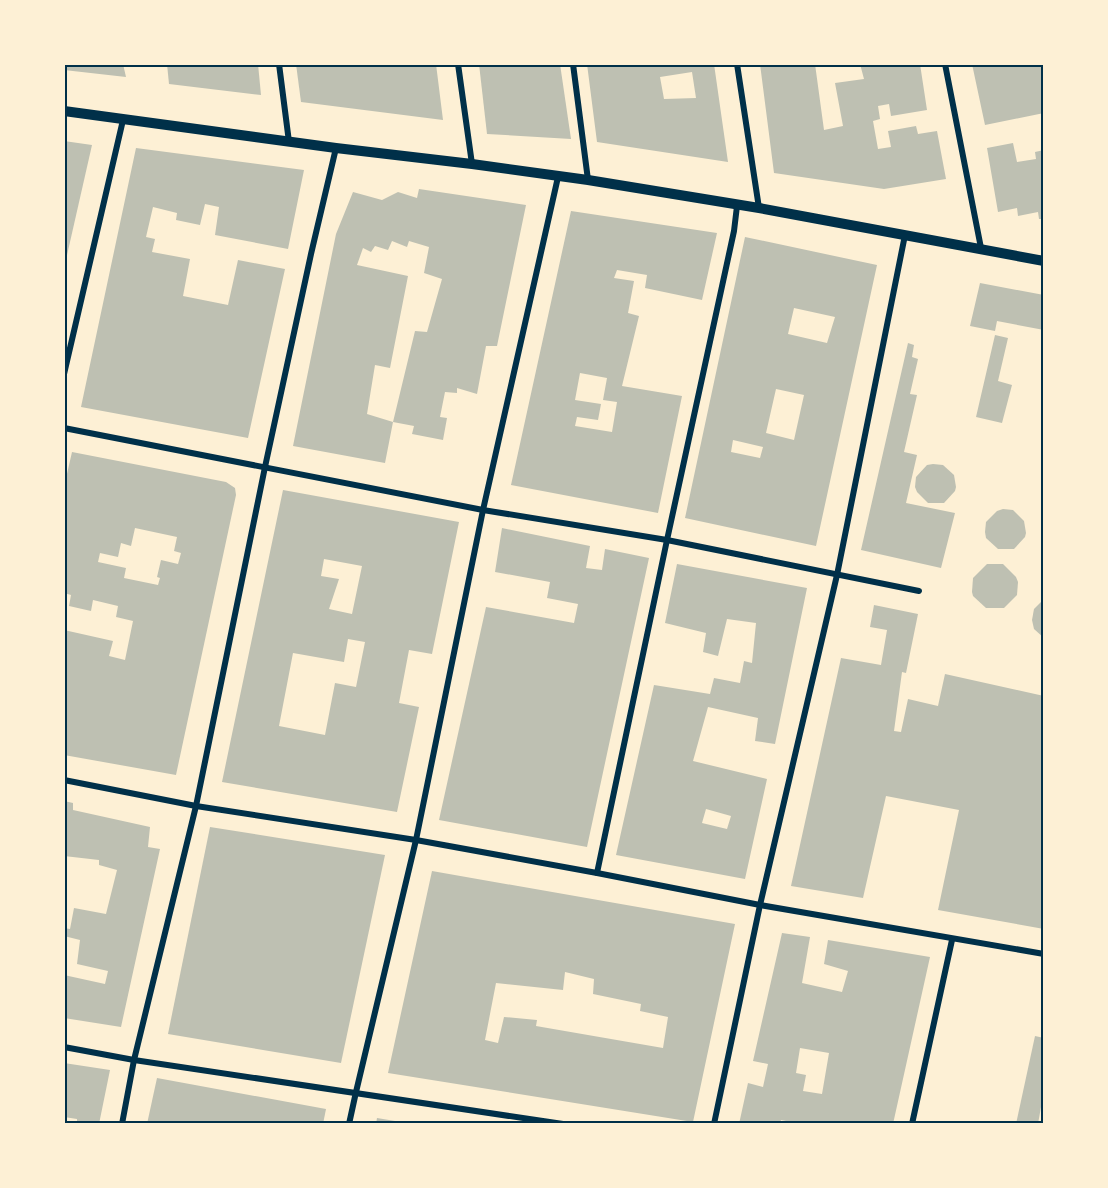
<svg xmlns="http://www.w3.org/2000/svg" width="1108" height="1188" viewBox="0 0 1108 1188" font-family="Raleway,sans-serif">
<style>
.building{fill:#bec0b2;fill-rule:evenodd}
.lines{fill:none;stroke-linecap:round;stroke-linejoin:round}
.minor{stroke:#003049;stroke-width:6}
.tertiary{stroke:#003049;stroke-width:10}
.neatline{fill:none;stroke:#003049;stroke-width:2}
</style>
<rect width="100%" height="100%" fill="#fdf0d5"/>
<g class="building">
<polygon points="64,64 123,64 126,77 64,70"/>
<polygon points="167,64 258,64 261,95 169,84"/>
<polygon points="296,64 436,64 443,120 301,102"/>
<polygon points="479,64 560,64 571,139 487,134"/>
<path d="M587 64H714L728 162 597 142ZM692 72 696 98 664 99 660 77Z"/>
<polygon points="760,64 815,64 824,130 843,126 835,83 864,79 860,64 920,64 927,110 891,116 889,104 878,106 880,119 873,121 878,149 891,147 888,131 916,126 918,134 937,131 946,179 884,189 774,173"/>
<polygon points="972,64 1034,64 1034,67 1044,65 1044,113 985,125"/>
<polygon points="64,141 92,145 65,264 64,264"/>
<polygon points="1013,143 1017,162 1036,159 1035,152 1044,150 1044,219 1039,219 1038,212 1018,216 1017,208 998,212 987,148"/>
<polygon points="136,148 304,170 288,249 215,235 219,207 205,204 200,225 176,220 177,213 153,207 146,237 155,239 152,252 190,259 183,296 228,305 238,260 285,269 248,438 81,407"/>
<polygon points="419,189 526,205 497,346 486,346 477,394 457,388 457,393 445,392 440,417 447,418 443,440 412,434 414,426 393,422 415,331 427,332 442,279 424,273 429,247 409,241 407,247 392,241 388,250 375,246 371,252 363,248 357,265 408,276 390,368 375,365 367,414 393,422 385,463 293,446 336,234 353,192 382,200 398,192 417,198"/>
<path d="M571 211 717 233 702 300 645 288 647 275 617 270 614 278 634 281 628 313 639 316 622 386 682 396 658 513 511 485ZM580 373 607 378 603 400 617 402 612 432 575 426 577 417 598 420 601 404 575 400Z"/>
<path d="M745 237 877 265 816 546 685 518ZM794 308 835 317 827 343 788 334ZM776 389 804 395 794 440 766 433ZM733 440 763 447 760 458 731 452Z"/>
<polygon points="980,283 1044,295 1044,330 997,321 995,331 970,326"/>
<polygon points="995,335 1008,338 998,381 1012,385 1002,423 976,417"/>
<polygon points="908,343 914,345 912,357 918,359 910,394 917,395 904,452 917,455 906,503 955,513 941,568 861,550"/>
<path d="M72 452 226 482 235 488 236 495 176 775 64 755V630L113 641 109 656 125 660 133 621 116 617 118 606 93 600 91 611 69 606 71 595 64 593V487ZM135 528 177 537 174 551 181 553 178 564 161 560 157 577 160 578 158 585 124 578 126 568 98 562 100 553 118 557 121 543 131 546Z"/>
<polygon points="933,464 943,465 954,475 956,487 955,491 944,503 928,503 917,492 915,487 916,477 927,465"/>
<path d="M283 490 459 522 432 654 409 650 399 703 419 707 397 812 222 782ZM324 559 362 566 352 614 329 609 339 579 321 576ZM348 639 365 642 356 687 335 683 325 735 279 726 293 653 344 662Z"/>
<polygon points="1003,509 1013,510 1024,521 1026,533 1025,537 1014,549 998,549 986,538 985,532 986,522 997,511"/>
<polygon points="502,528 590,546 586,568 602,570 605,549 649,558 587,847 439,820 486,607 574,623 578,604 547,598 550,582 495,572"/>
<path d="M677 564 807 588 775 744 755 741 758 718 708 707 693 761 767 779 745 879 616 855 654 685 710 694 714 678 740 683 744 661 752 663 756 623 727 619 718 656 703 652 706 633 665 623ZM706 809 731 816 727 829 702 823Z"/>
<polygon points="987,564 1003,564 1016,577 1018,582 1017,595 1004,608 986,608 973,596 972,592 973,578"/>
<polygon points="1044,599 1044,638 1034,629 1032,620 1034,609"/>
<polygon points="874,605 918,614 906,673 902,672 894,731 901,732 908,699 938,706 945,674 1044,696 1044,929 938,910 959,810 886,796 863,898 791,886 841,658 881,665 887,630 870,627"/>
<polygon points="64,801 73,803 73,810 150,827 148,847 160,849 121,1027 64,1018 64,975 105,984 108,971 77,964 80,940 64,936 64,928 70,929 74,908 106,914 117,870 99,865 99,860 64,856"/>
<polygon points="210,827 385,855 341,1063 168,1034"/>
<path d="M432 871 735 924 693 1122 388 1073ZM565 972 594 979 593 994 641 1004 640 1011 668 1017 663 1048 536 1026 537 1020 504 1017 498 1043 485 1040 496 983 563 990Z"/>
<path d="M782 933 810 937 802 983 842 992 848 971 824 964 828 940 930 957 893 1124H801L781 1120 780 1124H739L748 1083 763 1087 768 1064 753 1061ZM800 1048 829 1053 822 1094 803 1091 806 1075 796 1073Z"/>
<polygon points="1035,1036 1044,1038 1044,1090 1038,1124 1016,1124"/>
<polygon points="64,1063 110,1070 99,1124 77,1124 77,1119 64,1117"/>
<polygon points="157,1078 326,1109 323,1124 147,1124"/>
<polygon points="377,1118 401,1122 401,1124 376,1124"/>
</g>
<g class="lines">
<g class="minor">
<polyline points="279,64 289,142"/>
<polyline points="458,64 472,164"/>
<polyline points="573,64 588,180"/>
<polyline points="737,64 759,208"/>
<polyline points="945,64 981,248"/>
<polyline points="64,374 123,120"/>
<polyline points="64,428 483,510 667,540 919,591"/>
<polyline points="64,780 196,806 416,840 597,873 760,905 1044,954"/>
<polyline points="597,873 667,540 734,231 737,206"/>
<polyline points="64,1047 134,1060 563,1124"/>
<polyline points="122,1124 134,1060 196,806 265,467 311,254 336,148"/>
<polyline points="349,1124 356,1092 416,840 483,510 558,177"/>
<polyline points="714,1124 760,905 837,575 905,235"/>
<polyline points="912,1124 952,940"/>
</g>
<polyline class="tertiary" points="64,111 336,148 472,164 588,180 759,208 1044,261"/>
</g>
<rect width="1108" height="1188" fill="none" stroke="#fdf0d5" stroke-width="132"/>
<rect x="66" y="66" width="976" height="1056" class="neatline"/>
</svg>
